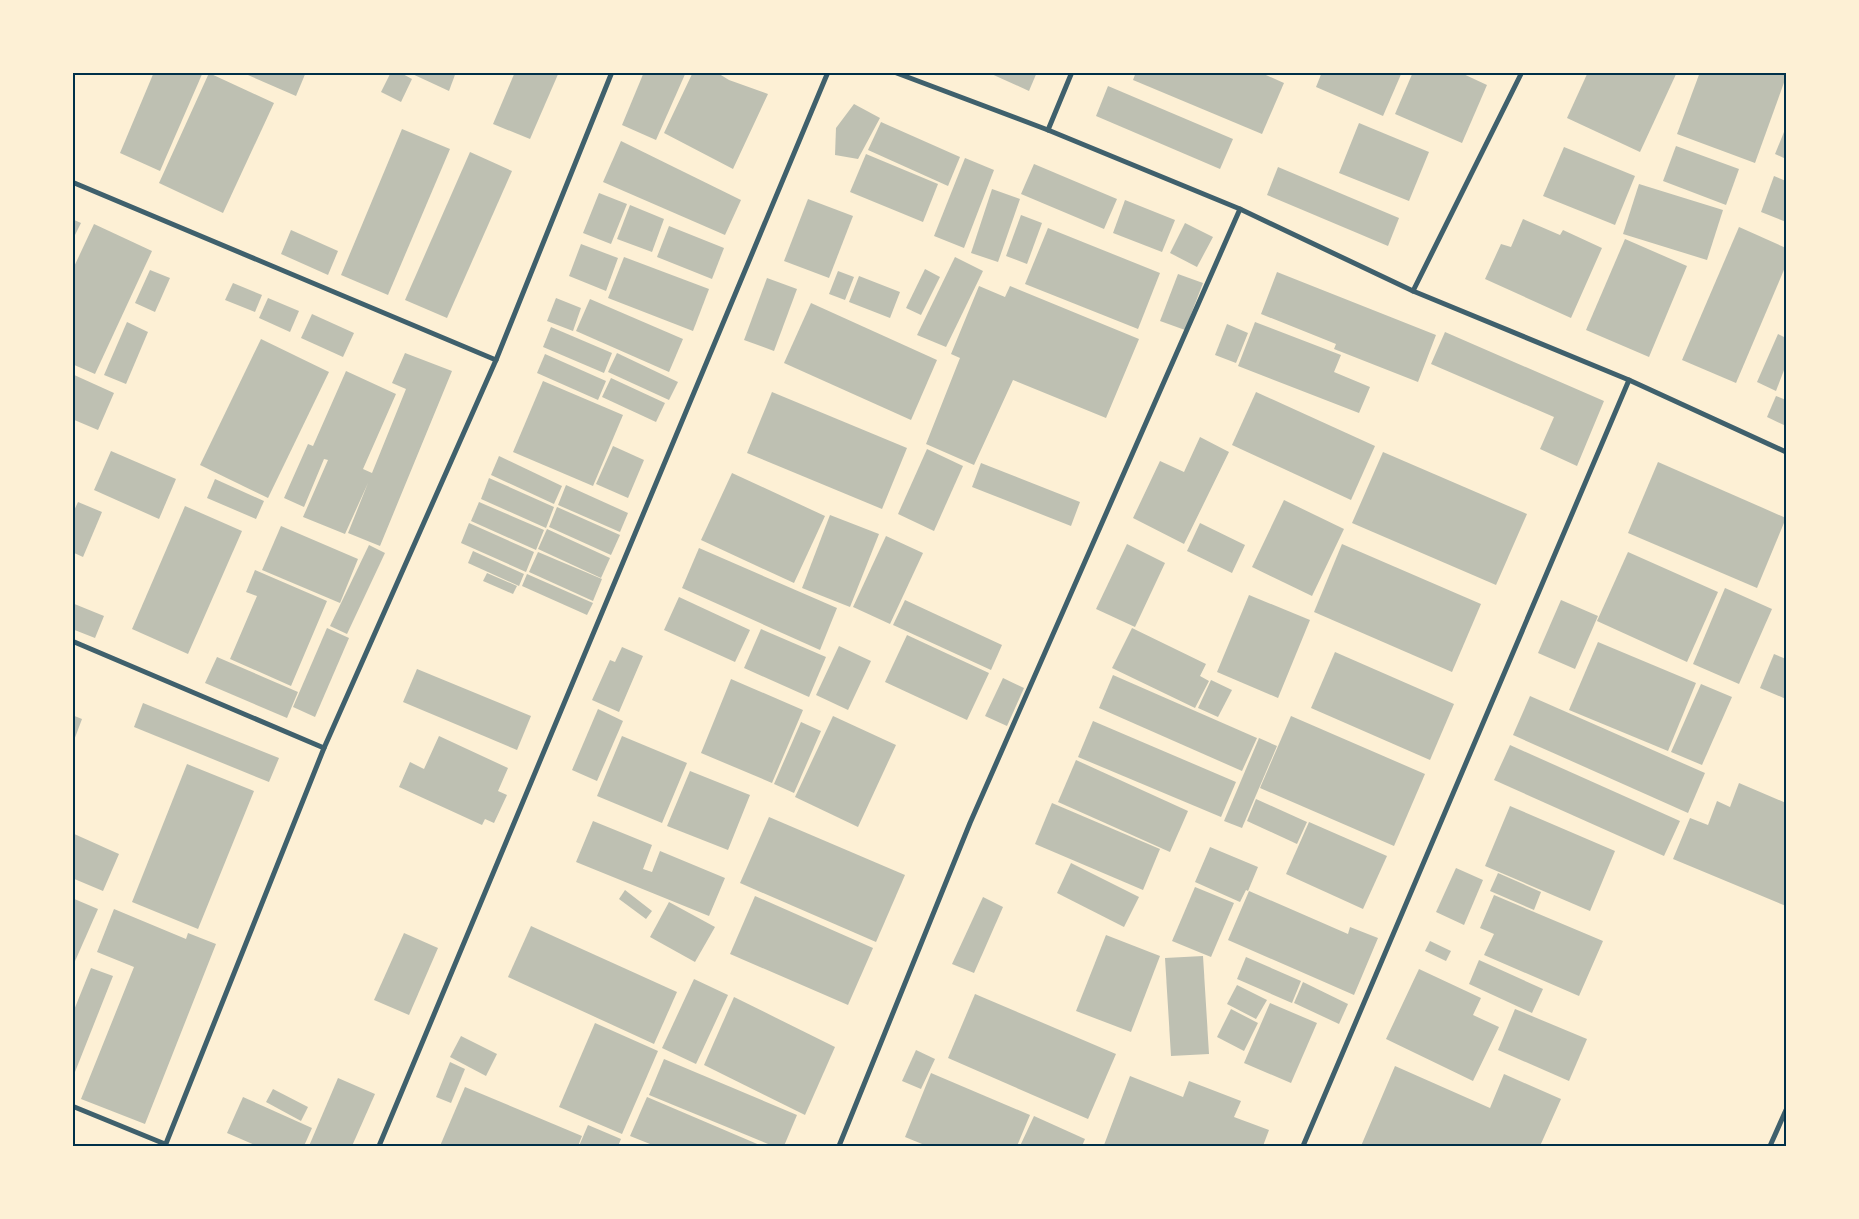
<svg xmlns="http://www.w3.org/2000/svg" width="1859" height="1219" viewBox="0 0 1859 1219" font-family="Arial,sans-serif">
<style>
.building{fill:#bec0b2}
.lines{fill:none;stroke-linecap:round;stroke-linejoin:round}
.minor{stroke:#3f606c;stroke-width:5}
.neatline{fill:none;stroke:#003049;stroke-width:2}
</style>
<rect width="100%" height="100%" fill="#fdf0d5"/>
<g class="building">
<polygon points="154,72 203,72 160,171 120,153"/>
<polygon points="241,72 306,72 296,96"/>
<polygon points="391,72 399,72 412,79 401,102 381,92"/>
<polygon points="408,72 456,72 449,91"/>
<polygon points="515,72 559,72 530,139 493,124"/>
<polygon points="644,72 686,72 656,140 622,125"/>
<polygon points="693,72 716,72 729,80 768,94 733,169 664,133"/>
<polygon points="987,72 1037,72 1029,91"/>
<polygon points="1136,72 1259,72 1284,83 1262,134 1133,80"/>
<polygon points="1322,72 1402,72 1383,116 1316,87"/>
<polygon points="1413,72 1459,72 1487,85 1462,143 1395,114"/>
<polygon points="1588,72 1677,72 1640,152 1567,118"/>
<polygon points="1700,72 1786,72 1786,77 1755,163 1677,134"/>
<polygon points="209,73 274,103 223,213 159,183"/>
<polygon points="1108,86 1233,139 1220,169 1096,116"/>
<polygon points="854,104 880,118 858,159 835,155 836,128"/>
<polygon points="881,122 960,157 948,186 868,150"/>
<polygon points="1359,123 1429,152 1409,201 1339,173"/>
<polygon points="1786,127 1786,159 1775,154"/>
<polygon points="402,129 450,149 388,295 341,275"/>
<polygon points="621,141 741,200 725,235 603,182"/>
<polygon points="1676,146 1739,169 1726,205 1663,181"/>
<polygon points="1564,147 1635,176 1615,225 1543,196"/>
<polygon points="470,152 512,171 447,318 405,300"/>
<polygon points="866,154 938,184 923,222 850,192"/>
<polygon points="965,158 994,170 964,248 934,236"/>
<polygon points="1034,164 1117,199 1104,229 1021,194"/>
<polygon points="1278,167 1399,218 1388,246 1267,195"/>
<polygon points="1774,176 1786,181 1786,222 1761,212"/>
<polygon points="1639,184 1723,210 1707,260 1623,234"/>
<polygon points="992,189 1020,199 998,262 971,253"/>
<polygon points="599,193 627,204 611,244 583,233"/>
<polygon points="808,199 853,216 829,278 784,261"/>
<polygon points="1125,200 1175,220 1162,252 1113,233"/>
<polygon points="630,205 664,219 652,252 617,239"/>
<polygon points="1021,215 1042,223 1027,264 1006,256"/>
<polygon points="72,219 81,223 72,241"/>
<polygon points="1523,219 1560,235 1563,230 1602,248 1571,318 1485,279 1501,244 1511,247"/>
<polygon points="1185,223 1213,237 1197,267 1170,253"/>
<polygon points="94,224 152,251 95,374 72,364 72,271"/>
<polygon points="669,226 724,248 712,279 657,257"/>
<polygon points="1739,227 1786,248 1786,265 1736,383 1682,360"/>
<polygon points="1048,228 1160,273 1138,329 1025,284"/>
<polygon points="291,230 338,251 328,275 281,254"/>
<polygon points="1625,239 1687,266 1649,357 1586,330"/>
<polygon points="581,244 618,258 606,291 569,276"/>
<polygon points="624,257 709,289 693,331 608,298"/>
<polygon points="955,257 983,271 946,347 917,335"/>
<polygon points="925,269 940,277 921,315 906,308"/>
<polygon points="150,270 170,278 155,312 135,303"/>
<polygon points="838,271 854,277 845,300 829,294"/>
<polygon points="1277,272 1436,335 1418,382 1334,349 1336,344 1261,314"/>
<polygon points="1178,274 1203,283 1185,330 1160,321"/>
<polygon points="859,276 900,292 890,318 849,302"/>
<polygon points="767,278 797,289 774,351 744,340"/>
<polygon points="233,283 262,295 255,312 225,300"/>
<polygon points="979,286 1005,297 1010,286 1139,339 1106,418 1013,380 974,465 926,444 960,358 951,354"/>
<polygon points="268,298 299,311 290,332 259,318"/>
<polygon points="556,298 581,308 573,331 547,321"/>
<polygon points="590,299 683,339 669,372 576,331"/>
<polygon points="811,303 937,360 911,420 784,363"/>
<polygon points="312,314 354,333 343,357 301,338"/>
<polygon points="127,322 148,332 126,384 104,375"/>
<polygon points="1255,322 1341,355 1334,372 1370,387 1359,413 1238,366"/>
<polygon points="1227,324 1248,333 1236,363 1215,355"/>
<polygon points="551,327 612,353 604,373 543,347"/>
<polygon points="1445,332 1604,401 1577,466 1540,449 1554,417 1431,364"/>
<polygon points="1778,334 1786,338 1786,365 1776,391 1757,382"/>
<polygon points="261,339 329,372 268,498 200,465"/>
<polygon points="405,353 452,371 380,546 348,533 368,483 345,534 303,517 328,460 324,459 304,507 284,498 308,444 313,446 346,371 396,394 363,469 372,473 406,389 392,383"/>
<polygon points="617,353 678,382 669,400 608,372"/>
<polygon points="545,354 606,381 598,400 537,373"/>
<polygon points="72,374 114,393 98,430 72,419"/>
<polygon points="611,378 665,403 656,422 602,397"/>
<polygon points="543,381 623,415 593,486 513,452"/>
<polygon points="772,392 907,448 882,509 747,453"/>
<polygon points="1256,392 1375,446 1351,500 1232,445"/>
<polygon points="1776,396 1786,400 1786,426 1767,417"/>
<polygon points="1200,437 1229,452 1184,544 1133,518 1160,461 1184,472"/>
<polygon points="613,446 644,460 628,498 596,484"/>
<polygon points="927,449 963,466 934,531 898,514"/>
<polygon points="111,451 176,479 159,519 94,490"/>
<polygon points="1383,452 1527,514 1496,585 1352,523"/>
<polygon points="499,456 562,486 554,504 491,475"/>
<polygon points="1658,462 1786,518 1757,588 1628,533"/>
<polygon points="981,463 1080,502 1071,526 972,487"/>
<polygon points="732,473 825,516 794,583 701,540"/>
<polygon points="489,478 554,507 546,528 481,499"/>
<polygon points="215,479 264,501 256,519 207,498"/>
<polygon points="566,485 628,513 620,532 558,505"/>
<polygon points="1284,500 1344,529 1312,596 1252,567"/>
<polygon points="78,502 102,512 83,557 72,552 72,515"/>
<polygon points="479,502 544,530 536,550 471,521"/>
<polygon points="185,506 242,531 188,654 132,629"/>
<polygon points="557,507 620,535 611,555 549,527"/>
<polygon points="830,515 879,534 850,607 802,588"/>
<polygon points="469,523 534,552 526,572 461,543"/>
<polygon points="1200,523 1245,545 1232,573 1187,551"/>
<polygon points="281,526 358,559 340,603 262,570"/>
<polygon points="547,529 610,558 601,578 538,549"/>
<polygon points="886,536 923,553 890,624 853,607"/>
<polygon points="1127,544 1165,563 1135,627 1096,609"/>
<polygon points="1342,544 1481,604 1452,672 1314,612"/>
<polygon points="369,545 385,553 347,634 330,626"/>
<polygon points="699,548 837,608 820,650 682,588"/>
<polygon points="473,551 524,574 519,586 468,563"/>
<polygon points="538,552 602,579 593,601 529,572"/>
<polygon points="1628,552 1718,592 1687,662 1597,621"/>
<polygon points="255,570 327,601 291,686 230,659 257,596 246,592"/>
<polygon points="487,573 517,586 513,594 483,581"/>
<polygon points="527,574 593,603 587,615 522,586"/>
<polygon points="1725,588 1772,609 1739,684 1693,664"/>
<polygon points="1249,595 1310,620 1278,698 1217,672"/>
<polygon points="679,597 750,630 735,662 664,630"/>
<polygon points="905,600 1002,645 991,670 893,625"/>
<polygon points="1561,600 1598,616 1575,669 1538,653"/>
<polygon points="72,603 104,616 95,638 72,629"/>
<polygon points="327,628 349,638 315,717 293,707"/>
<polygon points="1132,628 1206,664 1200,676 1209,681 1195,708 1112,668"/>
<polygon points="761,629 826,657 809,697 744,668"/>
<polygon points="907,635 989,673 967,720 885,682"/>
<polygon points="1598,642 1696,683 1668,751 1569,710"/>
<polygon points="839,646 871,661 848,710 816,695"/>
<polygon points="622,647 643,656 619,712 592,700 610,660 615,662"/>
<polygon points="1335,652 1454,704 1430,760 1311,708"/>
<polygon points="1774,654 1786,659 1786,699 1760,688"/>
<polygon points="217,657 298,692 287,718 205,683"/>
<polygon points="417,669 531,716 517,750 403,702"/>
<polygon points="1113,675 1257,738 1242,771 1099,708"/>
<polygon points="1003,678 1024,688 1007,726 985,716"/>
<polygon points="731,679 803,710 772,783 701,753"/>
<polygon points="1211,680 1232,690 1218,717 1198,708"/>
<polygon points="1701,684 1732,697 1702,765 1671,752"/>
<polygon points="1530,696 1705,773 1688,813 1513,735"/>
<polygon points="143,703 279,758 269,782 134,727"/>
<polygon points="598,709 623,721 597,781 572,770"/>
<polygon points="72,715 82,719 73,743 72,743"/>
<polygon points="833,716 896,745 858,827 795,797"/>
<polygon points="1291,716 1425,774 1394,846 1260,788"/>
<polygon points="1093,721 1236,782 1221,817 1078,757"/>
<polygon points="801,722 821,731 794,793 774,784"/>
<polygon points="439,736 508,768 498,791 507,795 494,823 485,819 482,825 399,787 410,762 424,769"/>
<polygon points="622,736 687,763 662,823 597,796"/>
<polygon points="1259,738 1277,746 1242,828 1224,821"/>
<polygon points="1510,745 1680,821 1664,856 1494,780"/>
<polygon points="1076,760 1188,811 1170,852 1058,802"/>
<polygon points="187,764 254,791 198,929 132,902"/>
<polygon points="690,771 750,795 728,850 667,826"/>
<polygon points="1739,783 1786,803 1786,906 1673,859 1690,818 1708,825 1717,801 1730,807"/>
<polygon points="1256,799 1307,822 1297,844 1247,821"/>
<polygon points="1052,803 1160,849 1143,890 1035,844"/>
<polygon points="1510,806 1615,851 1590,911 1485,866"/>
<polygon points="769,817 905,875 876,942 740,883"/>
<polygon points="593,821 652,845 643,869 652,872 660,851 725,878 709,916 576,862"/>
<polygon points="1309,822 1387,856 1363,909 1286,874"/>
<polygon points="72,833 119,854 103,891 72,878"/>
<polygon points="1210,847 1258,867 1248,891 1246,890 1240,902 1195,882"/>
<polygon points="1071,863 1139,897 1124,927 1057,893"/>
<polygon points="1456,868 1483,880 1464,925 1436,912"/>
<polygon points="1498,873 1541,892 1534,910 1490,891"/>
<polygon points="1195,887 1234,903 1211,957 1172,941"/>
<polygon points="625,890 652,911 646,919 619,899"/>
<polygon points="1249,891 1348,934 1350,927 1378,938 1354,995 1228,940"/>
<polygon points="1494,895 1603,941 1579,996 1484,955 1494,934 1480,928"/>
<polygon points="755,896 873,948 848,1005 730,954"/>
<polygon points="983,897 1003,907 974,973 952,964"/>
<polygon points="72,898 98,909 72,968"/>
<polygon points="669,902 715,927 695,962 650,937"/>
<polygon points="114,909 186,939 188,933 216,944 145,1124 81,1099 134,967 97,952"/>
<polygon points="531,926 677,992 654,1044 508,977"/>
<polygon points="404,933 438,948 409,1015 374,1000"/>
<polygon points="1106,935 1160,956 1131,1032 1076,1011"/>
<polygon points="1430,941 1451,951 1446,961 1425,951"/>
<polygon points="1203,956 1209,1054 1171,1056 1165,958"/>
<polygon points="1246,957 1301,981 1292,1003 1237,979"/>
<polygon points="1479,960 1543,989 1532,1013 1469,984"/>
<polygon points="91,968 113,976 75,1072 72,1071 72,1015"/>
<polygon points="1419,969 1481,998 1473,1015 1499,1027 1473,1081 1386,1039"/>
<polygon points="694,979 728,995 696,1064 662,1048"/>
<polygon points="1303,982 1348,1004 1339,1024 1294,1003"/>
<polygon points="1237,985 1267,1000 1256,1019 1227,1004"/>
<polygon points="975,994 1116,1054 1088,1119 948,1058"/>
<polygon points="734,997 835,1047 805,1115 704,1065"/>
<polygon points="1270,1003 1317,1023 1291,1083 1244,1063"/>
<polygon points="1231,1009 1258,1023 1244,1051 1217,1037"/>
<polygon points="1515,1009 1587,1039 1569,1081 1498,1050"/>
<polygon points="595,1023 658,1051 622,1134 559,1107"/>
<polygon points="461,1036 497,1054 486,1076 450,1057"/>
<polygon points="916,1050 935,1059 921,1089 902,1081"/>
<polygon points="664,1059 797,1115 784,1146 773,1146 649,1095"/>
<polygon points="450,1062 465,1069 451,1103 436,1097"/>
<polygon points="1395,1066 1490,1108 1504,1074 1561,1099 1540,1146 1361,1146"/>
<polygon points="931,1073 1030,1115 1017,1146 927,1146 905,1137"/>
<polygon points="1130,1076 1183,1097 1189,1081 1241,1101 1234,1117 1269,1130 1263,1146 1108,1146 1104,1145"/>
<polygon points="338,1078 375,1094 352,1146 309,1146"/>
<polygon points="465,1087 582,1136 578,1146 440,1146"/>
<polygon points="273,1089 308,1107 301,1121 266,1102"/>
<polygon points="243,1097 312,1128 304,1146 257,1146 227,1133"/>
<polygon points="647,1097 762,1146 655,1146 630,1136"/>
<polygon points="1034,1116 1085,1139 1082,1146 1020,1146"/>
<polygon points="588,1125 621,1139 618,1146 579,1146"/>
</g>
<g class="lines">
<g class="minor">
<polyline points="894,72 1048,130 1240,209 1413,291 1629,380 1786,452"/>
<polyline points="1048,130 1072,72"/>
<polyline points="72,182 496,360"/>
<polyline points="1413,291 1522,72"/>
<polyline points="72,641 324,748"/>
<polyline points="72,1106 165,1144"/>
<polyline points="165,1146 324,748 496,360 612,72"/>
<polyline points="379,1146 828,72"/>
<polyline points="839,1146 970,823 1240,209"/>
<polyline points="1303,1146 1629,380"/>
<polyline points="1770,1146 1786,1110"/>
</g>
</g>
<rect width="1859" height="1219" fill="none" stroke="#fdf0d5" stroke-width="148"/>
<rect x="74" y="74" width="1711" height="1071" class="neatline"/>
</svg>
